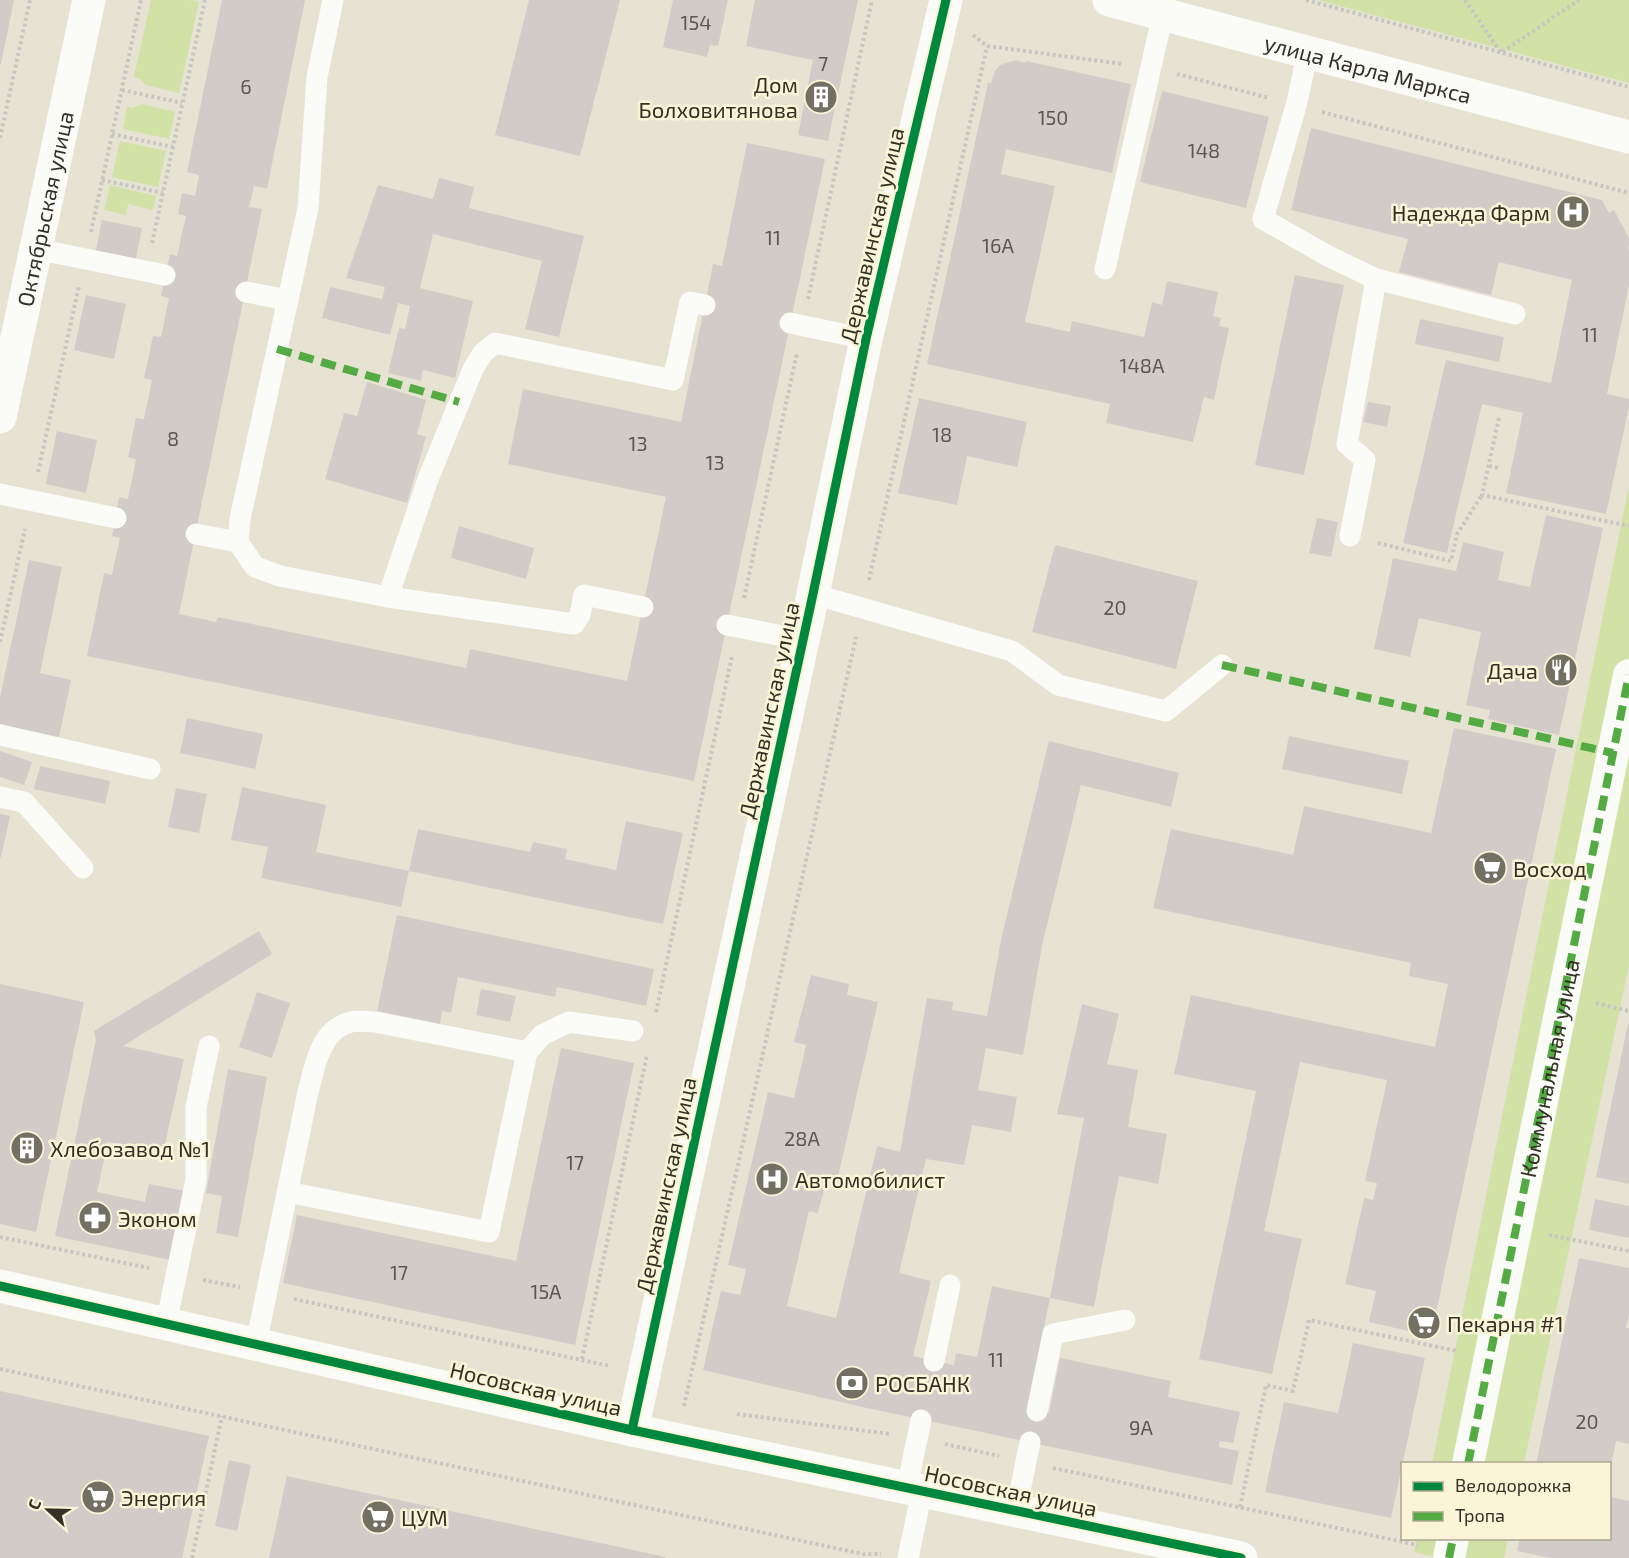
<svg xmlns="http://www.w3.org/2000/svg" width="1629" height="1558" viewBox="0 0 1629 1558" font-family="'Exo 2',sans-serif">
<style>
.green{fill:#d2e1a6}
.building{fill:#d2ccc9}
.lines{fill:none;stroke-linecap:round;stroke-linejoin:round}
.path{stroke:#c7c6c0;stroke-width:4;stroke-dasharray:3 3;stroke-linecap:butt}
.service{stroke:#fbfbf8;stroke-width:21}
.pedestrian{stroke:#fbfbf8;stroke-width:32}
.minor{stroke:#fbfbf8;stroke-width:33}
.tertiary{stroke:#fbfbf8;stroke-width:33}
.secondary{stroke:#fbfbf8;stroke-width:33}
.quiet{stroke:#54ab44;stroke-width:8;stroke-dasharray:15 8;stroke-linecap:butt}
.cycleway-casing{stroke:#fbf5d8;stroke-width:13}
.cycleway{stroke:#00873e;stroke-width:9}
.labels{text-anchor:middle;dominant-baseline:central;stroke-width:5;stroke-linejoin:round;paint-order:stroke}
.number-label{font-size:20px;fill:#5b584f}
.street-label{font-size:22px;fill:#333126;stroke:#fbf5d8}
.poi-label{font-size:22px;fill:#333126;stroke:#fbf5d8;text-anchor:start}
</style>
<rect width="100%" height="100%" fill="#e6e3d3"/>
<g class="green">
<polygon points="151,0 191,0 199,2 179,93 146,85 140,79 134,77"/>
<polygon points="1318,0 1629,0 1629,83"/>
<polygon points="142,104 175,112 169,139 123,129 127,106 132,108"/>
<polygon points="120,141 166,151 158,187 112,177"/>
<polygon points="110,185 156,196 153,210 128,204 126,215 104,210"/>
<polygon points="1629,486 1629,965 1524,1463 1432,1464"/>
<polygon points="1417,1539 1508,1539 1504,1558 1439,1558 1414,1552"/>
</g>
<g class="building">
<polygon points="0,0 14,0 1,64 0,64"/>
<polygon points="222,0 305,0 267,189 254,186 249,207 262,209 179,614 216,622 218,617 466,668 470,649 627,681 666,497 508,464 523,389 681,422 713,264 722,266 747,143 825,159 694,781 87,656 104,573 112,575 120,538 112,536 119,497 128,499 136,459 128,457 136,418 144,419 152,380 144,378 153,336 161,337 169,298 161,296 170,254 177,256 186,216 178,214 182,193 195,196 199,175 187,172"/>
<polygon points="529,0 620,0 580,156 495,135"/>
<polygon points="673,0 728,0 718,46 710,45 707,57 663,47"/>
<polygon points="755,0 858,0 828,141 798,135 813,60 746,46"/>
<polygon points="1016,60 1025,63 1026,61 1131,84 1112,173 1006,149 1001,174 1055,186 1025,322 1070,332 1072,321 1144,337 1152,302 1162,305 1167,281 1218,292 1213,316 1221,318 1219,326 1229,328 1214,400 1204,397 1193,442 1106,423 1110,404 927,364 988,83 991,83 995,71 1000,65"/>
<polygon points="1162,91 1269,117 1246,208 1140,182"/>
<polygon points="1311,128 1602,200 1609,213 1614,210 1629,238 1629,246 1627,247 1629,250 1629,285 1607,394 1629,399 1629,407 1606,514 1506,493 1523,413 1482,404 1447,553 1403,543 1446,360 1551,383 1572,280 1499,262 1491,295 1399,272 1408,239 1291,210"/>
<polygon points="439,178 474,187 469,208 584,236 559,337 525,329 542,261 433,234 420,288 473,301 455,378 423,370 421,381 388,373 399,328 405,329 410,306 398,303 390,335 322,318 330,287 382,299 385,287 346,278 378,185 433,199"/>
<polygon points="102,220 142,228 135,263 95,254"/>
<polygon points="1295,275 1344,285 1304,475 1255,465"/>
<polygon points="86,295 126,304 114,359 74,350"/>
<polygon points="1420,319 1504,337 1499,362 1415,344"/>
<polygon points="367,382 426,400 417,434 426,437 407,503 325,479 344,413 357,416"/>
<polygon points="919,398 1027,422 1017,467 967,456 957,505 898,493"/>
<polygon points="1368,402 1391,406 1387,427 1363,422"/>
<polygon points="57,431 97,440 86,493 46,484"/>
<polygon points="1546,515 1603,528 1559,735 1488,719 1490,710 1466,705 1481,632 1419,618 1410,657 1374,649 1393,558 1456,571 1463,542 1504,552 1498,580 1530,587"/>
<polygon points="1317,518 1338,522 1331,557 1309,553"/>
<polygon points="459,526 534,548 526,579 451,558"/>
<polygon points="1055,545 1198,581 1176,669 1032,632"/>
<polygon points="29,560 62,567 40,673 71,680 59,737 0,724 0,697"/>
<polygon points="187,718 263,734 255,769 180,753"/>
<polygon points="1454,728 1556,749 1431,1336 1369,1322 1376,1291 1345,1284 1364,1198 1373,1200 1377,1183 1365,1181 1387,1080 1300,1062 1264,1231 1302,1239 1272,1374 1199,1359 1256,1091 1174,1074 1191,995 1435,1047 1448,984 1409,976 1411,963 1153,908 1171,829 1293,855 1304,806 1431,833"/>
<polygon points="1289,736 1409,761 1402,794 1282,769"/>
<polygon points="1049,741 1179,773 1171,807 1081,785 1042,946 1023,1055 986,1048 978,1090 1017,1097 1011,1132 972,1125 964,1165 926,1159 899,1273 931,1281 913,1356 954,1365 956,1353 977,1357 992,1286 1050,1298 1027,1409 1049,1413 1060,1358 1171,1381 1168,1397 1240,1412 1233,1443 1220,1441 1219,1447 1239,1451 1232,1485 867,1408 703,1370 721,1291 740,1295 746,1269 728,1265 768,1092 794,1098 806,1045 794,1042 811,975 849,984 847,995 878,1002 837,1181 827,1178 818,1213 809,1211 787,1306 836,1318 877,1146 900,1152 927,998 953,1002 952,1010 987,1016 1002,935"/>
<polygon points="0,751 32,762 24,785 0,777"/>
<polygon points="40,766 110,781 105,804 34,789"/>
<polygon points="242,787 326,805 316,852 409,871 401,907 261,878 268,847 231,840"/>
<polygon points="176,788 207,794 199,833 168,827"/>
<polygon points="0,814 10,816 1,857 0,857"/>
<polygon points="626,821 683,833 663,924 409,871 418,829 530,852 533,842 567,849 565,859 616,870"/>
<polygon points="397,915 654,969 646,1006 557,987 555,997 458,977 451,1013 442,1011 440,1024 377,1011"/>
<polygon points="259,931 272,954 123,1046 184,1059 163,1153 108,1142 97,1192 145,1202 149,1184 185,1191 170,1260 55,1236 96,1040 94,1031"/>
<polygon points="0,984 84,1002 36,1232 0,1224"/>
<polygon points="481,989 516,996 510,1022 476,1015"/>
<polygon points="257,992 290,1003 272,1058 239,1047"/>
<polygon points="1082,1004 1119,1014 1107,1064 1138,1070 1128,1127 1167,1134 1158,1184 1119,1176 1094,1307 1050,1298 1084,1118 1057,1114"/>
<polygon points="1628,1024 1629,1024 1629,1184 1596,1177"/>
<polygon points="561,1048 634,1063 575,1345 283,1283 297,1215 516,1261"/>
<polygon points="228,1069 267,1077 238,1237 216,1233 222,1196 206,1193"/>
<polygon points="1595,1199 1629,1206 1629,1238 1589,1230"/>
<polygon points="1579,1258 1629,1268 1629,1314 1626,1328 1629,1328 1629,1444 1616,1441 1610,1469 1610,1464 1536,1464"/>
<polygon points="1353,1343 1425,1358 1391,1518 1265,1492 1284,1402 1338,1413"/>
<polygon points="0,1391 209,1436 182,1558 0,1558"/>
<polygon points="229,1460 251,1465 237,1531 215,1526"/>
<polygon points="287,1476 666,1557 666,1558 269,1558"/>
<polygon points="1610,1497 1629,1501 1629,1558 1550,1558 1517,1551 1520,1538 1610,1538"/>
</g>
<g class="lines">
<g class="path">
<polyline points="1306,0 1629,87"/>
<polyline points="1465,0 1501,53 1579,0"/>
<polyline points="973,35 987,46 1123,64"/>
<polyline points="1177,74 1269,98"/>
<polyline points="122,90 182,103"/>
<polyline points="1322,112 1629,193"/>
<polyline points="112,134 173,147"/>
<polyline points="0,138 30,0"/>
<polyline points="102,180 163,193"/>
<polyline points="91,232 141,0"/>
<polyline points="152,243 205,0"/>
<polyline points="808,299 872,0"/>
<polyline points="1499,418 1482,495 1629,526"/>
<polyline points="1489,466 1498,468"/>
<polyline points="38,472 79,286"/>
<polyline points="1378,543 1451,561 1457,534 1482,495"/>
<polyline points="869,580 987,46"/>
<polyline points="744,598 797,353"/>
<polyline points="0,642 25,529"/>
<polyline points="1596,1003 1629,1011"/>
<polyline points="656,1012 732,656"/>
<polyline points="1549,1235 1629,1251"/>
<polyline points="0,1237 149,1268"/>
<polyline points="203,1280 240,1287"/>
<polyline points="294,1299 610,1366"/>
<polyline points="582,1359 647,1055"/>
<polyline points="0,1369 863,1554 881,1554"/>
<polyline points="684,1406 856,637"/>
<polyline points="737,1414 890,1434"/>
<polyline points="945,1444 999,1456"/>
<polyline points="1053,1468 1418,1545"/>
<polyline points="1240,1507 1266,1385 1293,1391 1309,1320 1457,1351"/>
<polyline points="192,1558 222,1416"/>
</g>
<g class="service">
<polyline points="333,0 317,77 308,208 240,519 238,542 255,567 280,576 388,597 574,624 580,615 584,595 643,607"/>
<polyline points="1308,52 1296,106 1263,219 1328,256 1376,279 1347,444 1365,460 1350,536"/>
<polyline points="36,249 165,275"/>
<polyline points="1105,269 1163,14"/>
<polyline points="1376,279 1515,314"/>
<polyline points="246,292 288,300"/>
<polyline points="790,323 866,339"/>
<polyline points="0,494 116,518"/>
<polyline points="196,534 238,542"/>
<polyline points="813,594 1012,651 1058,685 1166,711 1222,665"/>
<polyline points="388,597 428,479 473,369 483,353 495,343 673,380 690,302 705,305"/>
<polyline points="727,625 803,640"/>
<polyline points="0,735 150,769"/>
<polyline points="0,797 24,802 83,868"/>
<polyline points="287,1192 489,1232 527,1052"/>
<polyline points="166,1324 196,1180 196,1107 209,1046"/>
<path d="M256 1344 308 1092C315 1066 320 1029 351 1022 358 1020 368 1022 375 1022L527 1052 542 1035 569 1022 633 1031"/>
<polyline points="934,1361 950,1285"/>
<polyline points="1037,1411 1053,1334 1125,1320"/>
<polyline points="907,1488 921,1420"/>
<polyline points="1016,1511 1030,1442"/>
<polyline points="908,1558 922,1491"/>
</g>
<g class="pedestrian">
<path id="s1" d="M1468 1464 1629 675"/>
<polyline points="1449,1558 1453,1538"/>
</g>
<polyline class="minor" points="632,1430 813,594 866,339 946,0"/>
<polyline class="tertiary" points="0,1286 632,1430 1241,1558"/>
<g class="secondary">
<path id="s2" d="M1109 0 1629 137"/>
<path id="s3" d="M0 417 89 0"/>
</g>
<g class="quiet">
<polyline points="277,349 459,402"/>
<polyline points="1222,665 1613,753"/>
<polyline points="1468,1464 1629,675"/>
<polyline points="1449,1558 1453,1538"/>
</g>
<defs>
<g id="cycleway">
<polyline points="0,1286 632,1430 1241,1558"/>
<polyline points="632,1430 813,594 866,339 946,0"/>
</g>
</defs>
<use href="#cycleway" class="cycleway-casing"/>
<use href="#cycleway" class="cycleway"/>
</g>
<defs>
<symbol id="building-disc" viewBox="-11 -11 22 22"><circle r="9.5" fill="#726f63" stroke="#fbf5d8"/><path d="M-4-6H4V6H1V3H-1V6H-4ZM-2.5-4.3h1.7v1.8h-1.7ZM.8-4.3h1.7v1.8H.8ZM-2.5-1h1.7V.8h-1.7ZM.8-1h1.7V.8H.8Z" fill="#fff"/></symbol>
<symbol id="hospital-disc" viewBox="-11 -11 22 22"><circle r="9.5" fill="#726f63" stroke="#fbf5d8"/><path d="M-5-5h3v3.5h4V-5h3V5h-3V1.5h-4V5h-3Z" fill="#fff"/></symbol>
<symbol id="restaurant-disc" viewBox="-11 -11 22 22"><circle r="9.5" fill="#726f63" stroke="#fbf5d8"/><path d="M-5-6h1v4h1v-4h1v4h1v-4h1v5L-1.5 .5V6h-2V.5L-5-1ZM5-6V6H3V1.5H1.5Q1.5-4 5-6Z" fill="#fff"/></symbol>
<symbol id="supermarket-disc" viewBox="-11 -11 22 22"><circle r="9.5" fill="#726f63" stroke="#fbf5d8"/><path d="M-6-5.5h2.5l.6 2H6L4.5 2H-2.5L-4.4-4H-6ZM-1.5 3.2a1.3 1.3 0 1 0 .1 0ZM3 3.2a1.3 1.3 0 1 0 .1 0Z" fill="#fff"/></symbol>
<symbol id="pharmacy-disc" viewBox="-11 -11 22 22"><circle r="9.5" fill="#726f63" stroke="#fbf5d8"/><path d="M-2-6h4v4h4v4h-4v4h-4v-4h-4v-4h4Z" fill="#fff"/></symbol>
<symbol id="bank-disc" viewBox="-11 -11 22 22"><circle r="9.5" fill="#726f63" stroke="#fbf5d8"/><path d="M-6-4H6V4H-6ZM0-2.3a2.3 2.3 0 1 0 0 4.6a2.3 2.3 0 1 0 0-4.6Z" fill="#fff"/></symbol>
</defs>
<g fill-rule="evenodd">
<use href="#building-disc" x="802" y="78" width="38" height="38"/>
<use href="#hospital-disc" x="1554" y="193" width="38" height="38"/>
<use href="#restaurant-disc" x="1542" y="651" width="38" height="38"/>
<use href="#supermarket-disc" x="1471" y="849" width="38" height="38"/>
<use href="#building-disc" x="8" y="1129" width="38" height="38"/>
<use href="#hospital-disc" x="753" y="1160" width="38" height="38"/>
<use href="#pharmacy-disc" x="76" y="1199" width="38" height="38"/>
<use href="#supermarket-disc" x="1405" y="1304" width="38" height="38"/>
<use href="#bank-disc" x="833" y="1364" width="38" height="38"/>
<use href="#supermarket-disc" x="79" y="1478" width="38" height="38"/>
<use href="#supermarket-disc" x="359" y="1498" width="38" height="38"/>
</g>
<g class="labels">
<g class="number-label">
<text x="696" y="22">154</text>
<text x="823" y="63">7</text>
<text x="246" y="86">6</text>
<text x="1053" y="117">150</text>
<text x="1204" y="150">148</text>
<text x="773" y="237">11</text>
<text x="998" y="245">16А</text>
<text x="1590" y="334">11</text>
<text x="1142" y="365">148А</text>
<text x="942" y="434">18</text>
<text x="173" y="438">8</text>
<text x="638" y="443">13</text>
<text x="715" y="462">13</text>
<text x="1115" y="607">20</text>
<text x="802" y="1138">28А</text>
<text x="575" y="1162">17</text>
<text x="399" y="1272">17</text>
<text x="546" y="1291">15А</text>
<text x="996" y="1359">11</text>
<text x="1587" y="1421">20</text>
<text x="1141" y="1427">9А</text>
</g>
<g class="street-label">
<text stroke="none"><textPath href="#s2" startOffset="268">улица Карла Маркса</textPath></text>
<text stroke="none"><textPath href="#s3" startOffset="213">Октябрьская улица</textPath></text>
<text transform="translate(871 235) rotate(-77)">Державинская улица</text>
<text transform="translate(768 710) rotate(-78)">Державинская улица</text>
<text stroke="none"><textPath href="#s1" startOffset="404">Коммунальная улица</textPath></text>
<text transform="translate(665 1185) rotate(-78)">Державинская улица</text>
<text transform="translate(536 1388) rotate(13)">Носовская улица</text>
<text transform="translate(1011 1490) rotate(12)">Носовская улица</text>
</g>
<g class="poi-label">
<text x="798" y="84" text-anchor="end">Дом<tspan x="798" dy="25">Болховитянова</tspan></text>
<text x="1550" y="212" text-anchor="end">Надежда Фарм</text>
<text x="1538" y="670" text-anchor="end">Дача</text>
<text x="1513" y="868">Восход</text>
<text x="50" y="1148">Хлебозавод №1</text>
<text x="795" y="1179">Автомобилист</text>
<text x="118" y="1218">Эконом</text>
<text x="1447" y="1323">Пекарня #1</text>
<text x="875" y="1383">РОСБАНК</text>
<text x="121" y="1497">Энергия</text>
<text x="401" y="1517">ЦУМ</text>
</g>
</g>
<rect x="1401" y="1462" width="210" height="78" fill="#fbf5d8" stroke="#aba791" stroke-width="1.5"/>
<rect x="1413" y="1482" width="30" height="9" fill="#00873e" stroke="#aba791" stroke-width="1.5"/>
<text x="1455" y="1492" font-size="18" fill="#333126">Велодорожка</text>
<rect x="1413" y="1512" width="30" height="9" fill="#54ab44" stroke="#aba791" stroke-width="1.5"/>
<text x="1455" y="1522" font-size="18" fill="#333126">Тропа</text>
<g transform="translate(48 1510) rotate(292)" stroke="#fbf5d8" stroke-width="4.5" paint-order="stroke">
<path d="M0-4.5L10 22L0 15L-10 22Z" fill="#333126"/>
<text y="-9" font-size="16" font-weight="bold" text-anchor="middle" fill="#333126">С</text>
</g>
</svg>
